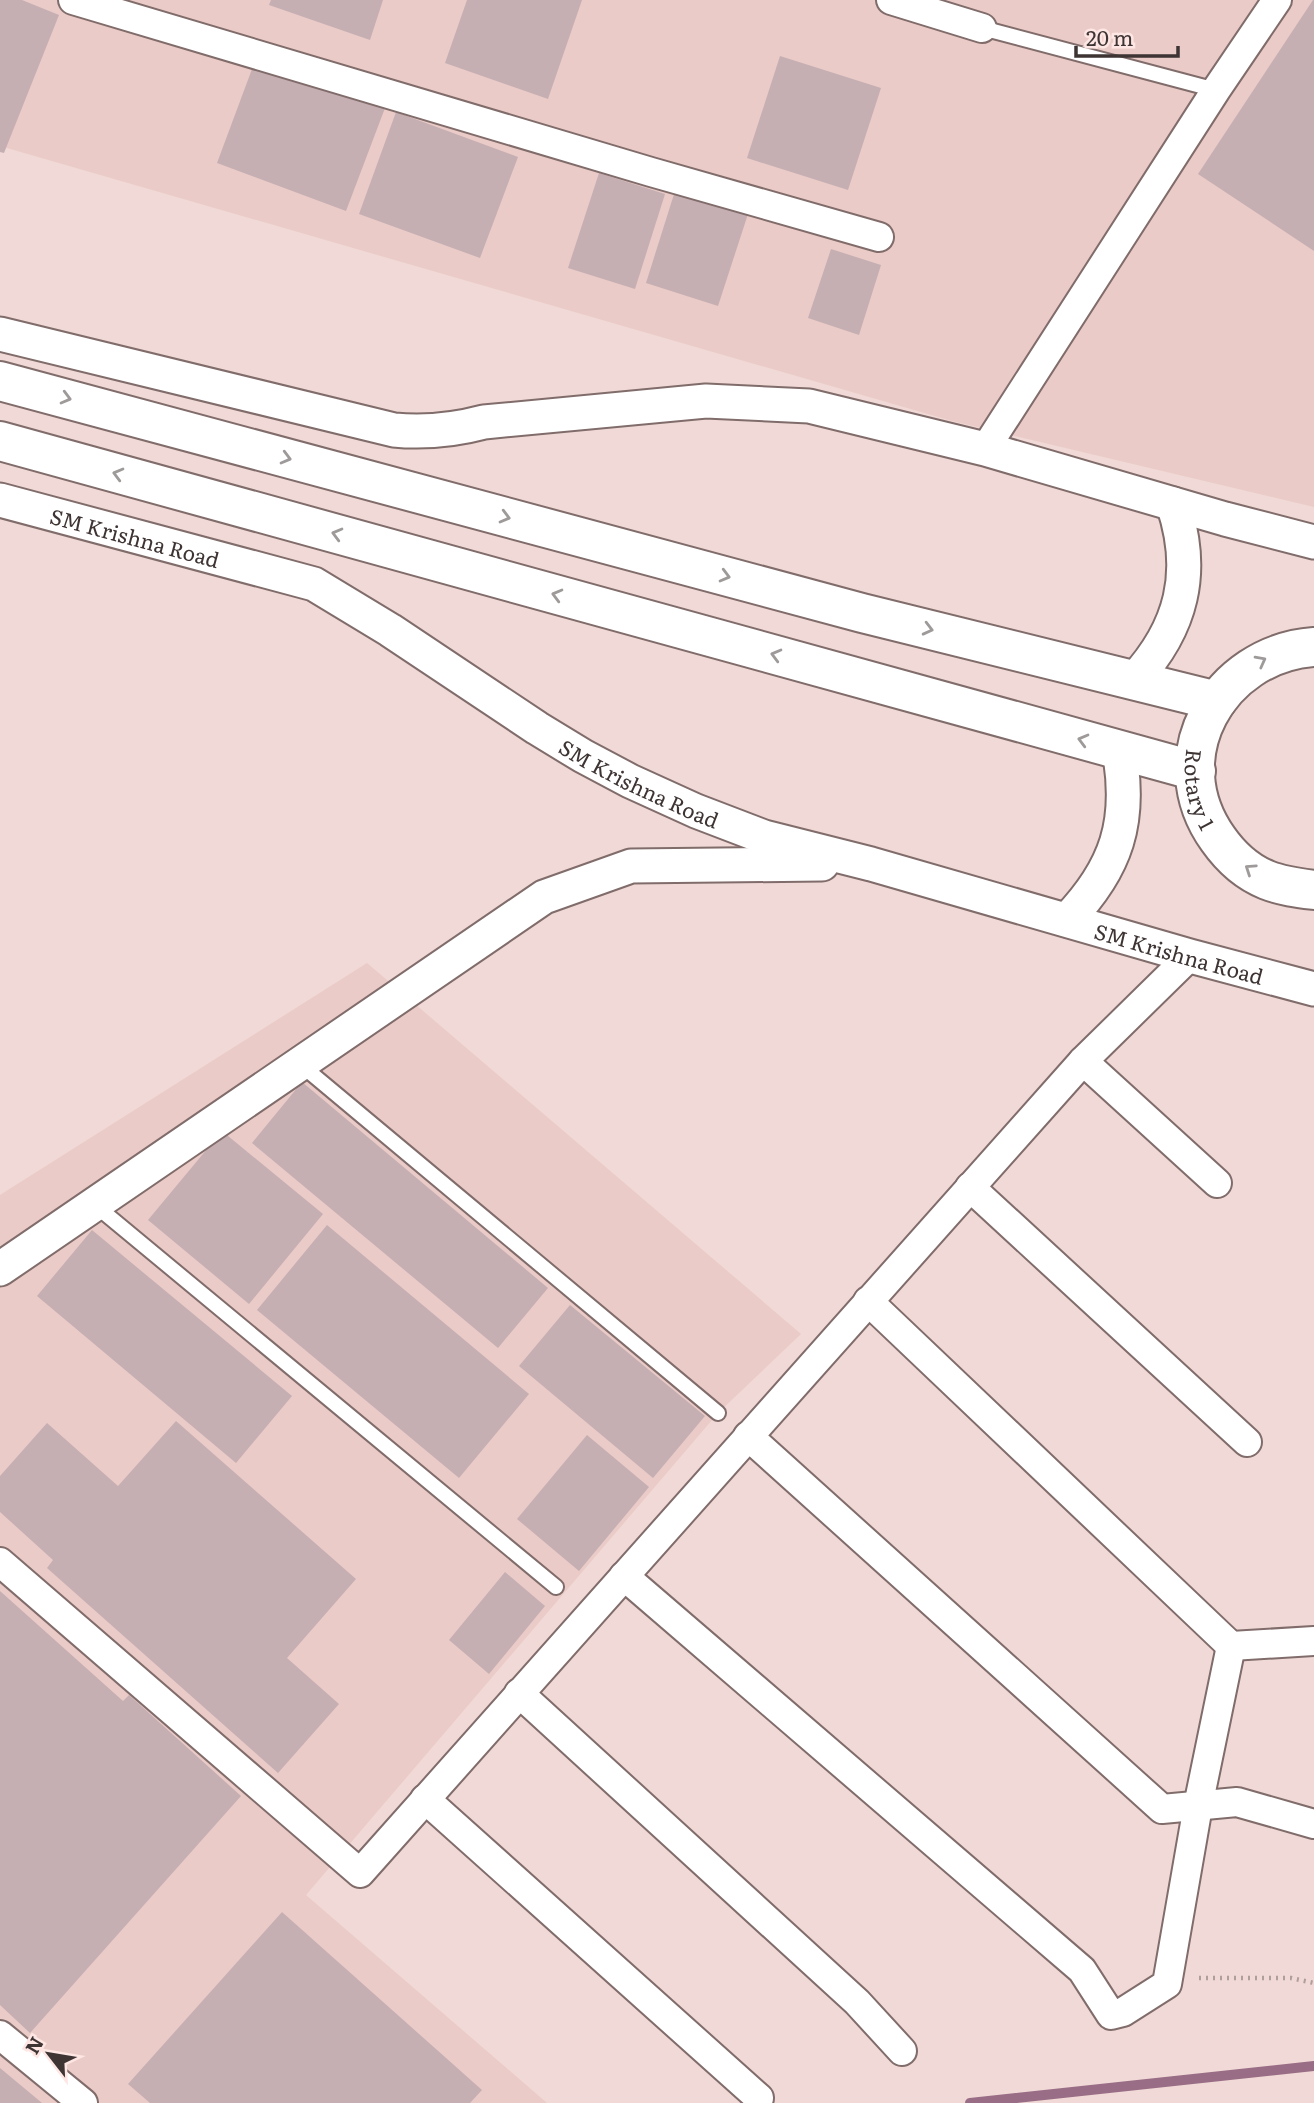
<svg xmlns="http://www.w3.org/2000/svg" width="1314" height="2103" viewBox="0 0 1314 2103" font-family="Literata,serif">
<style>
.built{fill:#eacbc7}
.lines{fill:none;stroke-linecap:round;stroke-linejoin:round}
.stream{stroke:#996d85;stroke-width:10}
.building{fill:#c5afb3}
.service-casing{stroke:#806c6a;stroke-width:18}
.minor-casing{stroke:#806c6a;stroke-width:32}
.tertiary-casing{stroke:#806c6a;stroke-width:37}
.trunk-casing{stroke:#806c6a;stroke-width:42}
.path{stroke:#b09e9b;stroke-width:4.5;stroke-dasharray:2 5;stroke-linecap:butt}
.service{stroke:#fff;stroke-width:14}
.minor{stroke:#fff;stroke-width:28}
.tertiary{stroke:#fff;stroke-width:33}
.trunk{stroke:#fff;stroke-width:38}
.oneway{stroke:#9e9a99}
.labels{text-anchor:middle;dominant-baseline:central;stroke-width:7;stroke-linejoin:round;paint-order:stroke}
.street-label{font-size:21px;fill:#3d3433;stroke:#fde6e3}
</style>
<rect width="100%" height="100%" fill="#f0d9d6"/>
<g class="built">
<polygon points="0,0 1314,0 1314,507 952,421 0,146"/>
<polygon points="367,963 801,1334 718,1413 306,1895 547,2103 0,2103 0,1195"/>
</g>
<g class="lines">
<polyline class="stream" points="970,2103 1314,2066"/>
</g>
<g class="building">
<polygon points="0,0 22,0 59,15 4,153 0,152"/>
<polygon points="271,0 383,0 370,40 269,5"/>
<polygon points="467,0 582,0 548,99 445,63"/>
<polygon points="1313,0 1314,0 1314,251 1198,174"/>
<polygon points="780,56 881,88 848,190 747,158"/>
<polygon points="255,61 385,108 346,211 217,163"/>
<polygon points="396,112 518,157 480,258 359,214"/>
<polygon points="599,173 665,194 635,289 568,268"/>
<polygon points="675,191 748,214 718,306 646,283"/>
<polygon points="831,249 881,265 859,335 808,318"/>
<polygon points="302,1082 548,1288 498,1348 252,1143"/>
<polygon points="222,1131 323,1214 249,1304 148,1220"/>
<polygon points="327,1225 529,1394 459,1478 257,1310"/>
<polygon points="92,1230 292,1396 236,1463 37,1296"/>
<polygon points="570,1305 705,1416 653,1478 519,1366"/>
<polygon points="176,1421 356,1579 287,1658 339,1704 278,1773 47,1568 53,1560 0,1512 0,1476 47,1423 118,1486"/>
<polygon points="587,1435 649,1487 579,1571 517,1519"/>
<polygon points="505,1572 545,1606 489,1674 449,1640"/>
<polygon points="0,1591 123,1701 129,1695 241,1796 30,2033 0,2005"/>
<polygon points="282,1912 482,2090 470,2103 150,2103 128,2084"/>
<polygon points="0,2068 42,2103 0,2103"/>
</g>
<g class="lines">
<defs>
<g id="service">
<polyline points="982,28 1216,90"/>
<polyline points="300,1064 718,1413"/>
<polyline points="95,1205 556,1587"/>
</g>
<g id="minor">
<polyline points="73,0 651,172 879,237"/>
<polyline points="891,0 982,28"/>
<polyline points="985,449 1216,90 1277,0"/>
<polyline points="1083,1061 1217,1183"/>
<polyline points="970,1187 1247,1442"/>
<polyline points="868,1301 1231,1646 1314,1641"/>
<polyline points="748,1436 1162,1809 1237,1802 1314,1824"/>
<polyline points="0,1562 360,1873 1083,1061 1190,956"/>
<polyline points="624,1576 1082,1970 1111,2015 1123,2012 1167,1984 1198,1806 1231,1646"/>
<polyline points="519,1693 857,2002 902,2051"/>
<polyline points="425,1799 759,2098"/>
<polyline points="0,2035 83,2103"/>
</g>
<g id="tertiary">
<path d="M0 334 394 430C425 433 454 430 484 422L706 401 809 406 985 449 1225 519 1314 542"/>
<path id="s1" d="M0 500 314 584 390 630 537 728 583 756 630 781 696 811 764 837 871 864 1190 956 1314 989"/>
<path d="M1134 680C1182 628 1196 572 1173 504"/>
<path d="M1067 920C1117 868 1132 821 1119 750"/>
<polyline points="0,1269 544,897 631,866 822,864"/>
</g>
<g id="trunk">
<polyline points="0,381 862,613 1217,701"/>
<polyline points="0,441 1196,771"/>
<path id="s2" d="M1314 647C1218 654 1160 758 1218 839 1230 856 1247 872 1267 880 1282 886 1298 888 1314 890"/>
</g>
</defs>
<use href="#service" class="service-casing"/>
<use href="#minor" class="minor-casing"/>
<use href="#tertiary" class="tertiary-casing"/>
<use href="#trunk" class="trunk-casing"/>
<polyline class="path" points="1199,1978 1291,1978 1314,1983"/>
<use href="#service" class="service"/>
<use href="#minor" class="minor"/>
<use href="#tertiary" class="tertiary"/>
<use href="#trunk" class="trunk"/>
</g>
<defs><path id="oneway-chevron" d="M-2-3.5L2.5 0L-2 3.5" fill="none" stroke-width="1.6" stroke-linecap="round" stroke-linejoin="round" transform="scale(1.75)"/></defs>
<g class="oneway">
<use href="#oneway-chevron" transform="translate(66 398) rotate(15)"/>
<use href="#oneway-chevron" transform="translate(286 458) rotate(15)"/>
<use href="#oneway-chevron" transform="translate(118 474) rotate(-165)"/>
<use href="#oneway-chevron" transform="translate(505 517) rotate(15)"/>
<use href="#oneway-chevron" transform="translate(337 534) rotate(-165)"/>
<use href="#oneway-chevron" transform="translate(725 576) rotate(15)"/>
<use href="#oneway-chevron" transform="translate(557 595) rotate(-165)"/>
<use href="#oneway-chevron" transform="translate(928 629) rotate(14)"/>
<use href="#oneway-chevron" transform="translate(776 655) rotate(-165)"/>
<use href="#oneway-chevron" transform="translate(1261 661) rotate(-28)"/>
<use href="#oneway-chevron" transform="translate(1083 740) rotate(-165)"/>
<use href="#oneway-chevron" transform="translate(1250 869) rotate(-146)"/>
</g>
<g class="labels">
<g class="street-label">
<text stroke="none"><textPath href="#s1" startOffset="140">SM Krishna Road</textPath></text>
<text stroke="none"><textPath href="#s1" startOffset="707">SM Krishna Road</textPath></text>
<text stroke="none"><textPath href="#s2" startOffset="208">Rotary 1</textPath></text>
<text stroke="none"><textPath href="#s1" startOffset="1274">SM Krishna Road</textPath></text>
</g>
</g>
<g transform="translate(49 2054) rotate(301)" stroke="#fde6e3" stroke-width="5" paint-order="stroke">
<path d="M0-5L12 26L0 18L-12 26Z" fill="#3d3433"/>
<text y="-10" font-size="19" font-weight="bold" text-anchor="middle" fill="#3d3433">N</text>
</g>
<path d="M1076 46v10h102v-10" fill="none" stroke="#3d3433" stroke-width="3.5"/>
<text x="1086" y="46" font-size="21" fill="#3d3433" stroke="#fde6e3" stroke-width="5" paint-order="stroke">20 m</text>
</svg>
